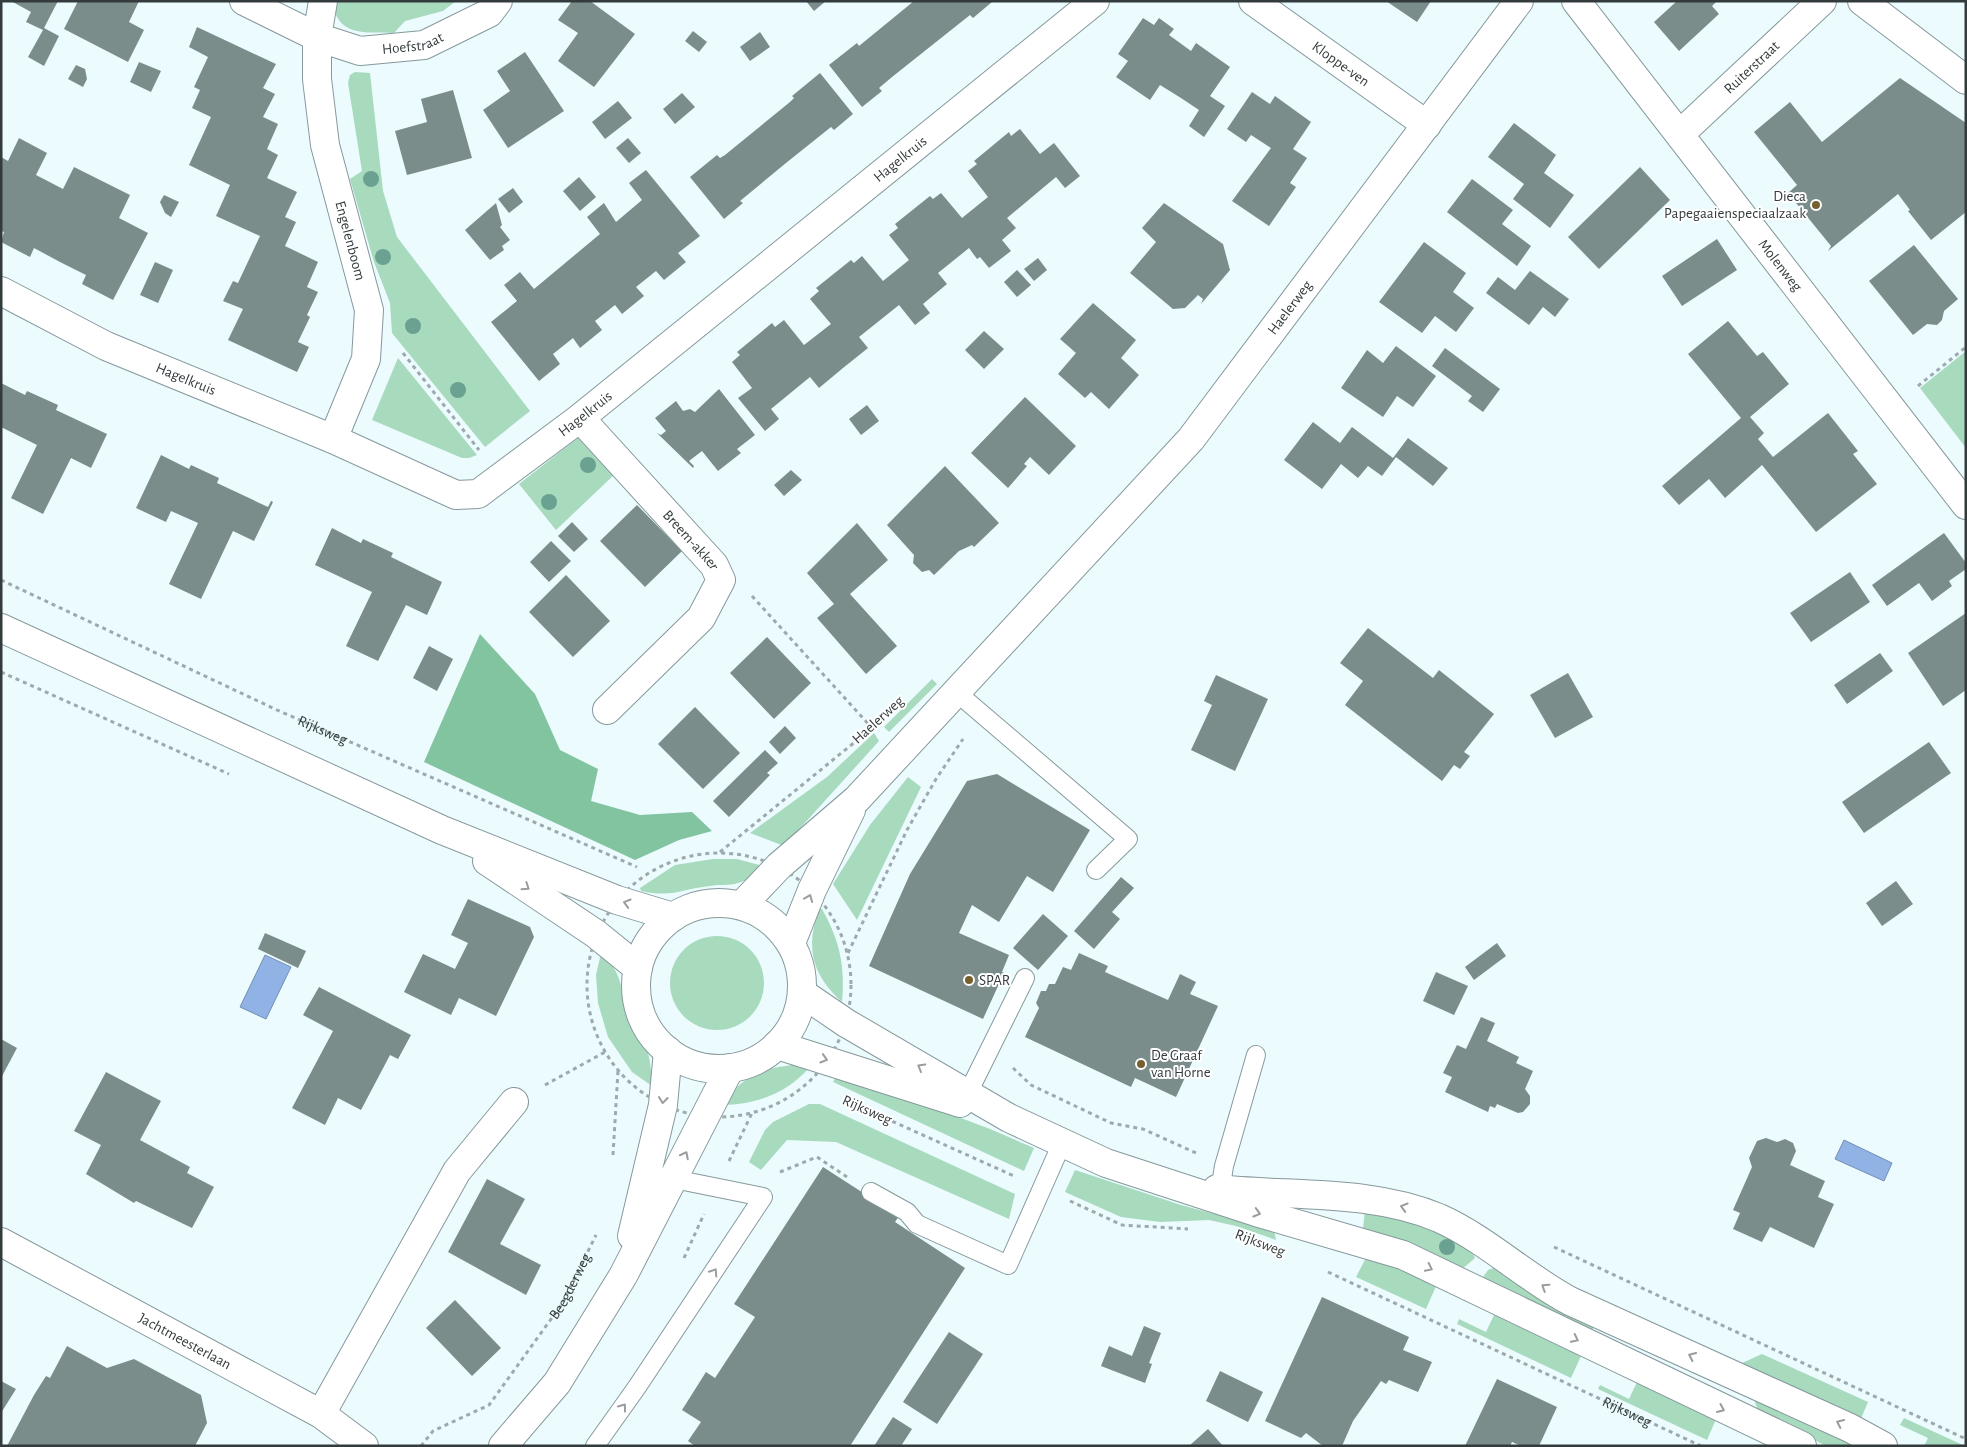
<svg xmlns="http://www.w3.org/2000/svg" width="1967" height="1447" viewBox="0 0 1967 1447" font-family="'Alegreya Sans',sans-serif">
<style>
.green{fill:#a8dabe}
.forest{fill:#82c3a0}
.water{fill:#90b2e5;stroke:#748eb3}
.building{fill:#7b8d8a}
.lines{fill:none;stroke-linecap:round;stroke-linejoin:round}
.service-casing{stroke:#86999c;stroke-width:20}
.minor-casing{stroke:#86999c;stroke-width:30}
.tertiary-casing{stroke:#86999c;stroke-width:30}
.secondary-casing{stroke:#86999c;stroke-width:30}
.path{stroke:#9da9ac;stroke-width:3;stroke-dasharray:4 4;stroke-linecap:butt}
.service{stroke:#fff;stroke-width:18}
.minor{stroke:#fff;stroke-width:28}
.tertiary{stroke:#fff;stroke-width:28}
.secondary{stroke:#fff;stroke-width:28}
.tree{fill:#6ba191}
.oneway{stroke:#9a9d9e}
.poi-dot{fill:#75602f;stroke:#fff;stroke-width:2}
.labels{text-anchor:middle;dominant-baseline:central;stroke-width:4;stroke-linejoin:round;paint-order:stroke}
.street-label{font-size:15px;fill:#343b3d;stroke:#fff}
.poi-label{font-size:15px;fill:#343b3d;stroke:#fff;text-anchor:start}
</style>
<rect width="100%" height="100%" fill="#ebfbfe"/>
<g class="green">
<path d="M332 1H456L443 11 405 21 394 33C365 32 337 37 332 1Z"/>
<polygon points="355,72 370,73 383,191 397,237 530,411 485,447 392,333 390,303 374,262 350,179 362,171 348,83 350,75"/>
<polygon points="1966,351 1966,448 1920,388"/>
<polygon points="398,358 477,455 469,458 462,458 372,420"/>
<polygon points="579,437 615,474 556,530 519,484"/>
<polygon points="932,679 937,684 889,732 884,727"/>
<polygon points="874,733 879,741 784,846 750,833 827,777"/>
<polygon points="908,777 921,787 857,920 833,884 870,825"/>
<path d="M713 859H737L763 866C755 873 748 881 738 883 729 886 719 884 710 886 682 889 672 898 641 891L640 888 675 865Z"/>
<path d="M819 909H822C840 941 845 966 842 1002 812 975 805 948 819 909Z"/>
<circle cx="717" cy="983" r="47"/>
<path d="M601 953C626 976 619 991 629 1020 633 1029 639 1035 644 1043 651 1056 651 1072 652 1086L632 1072 608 1037 598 1003 596 975Z"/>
<path d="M792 1065H810V1067C787 1093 756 1105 722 1105 742 1077 758 1069 792 1065Z"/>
<polygon points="839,1072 990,1129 1034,1148 1024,1171 833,1082"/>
<polygon points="809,1104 820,1104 1015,1194 1009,1219 836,1142 787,1140 761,1170 749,1162 765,1130 773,1122"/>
<polygon points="1075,1170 1181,1205 1274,1230 1276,1240 1236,1226 1209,1220 1160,1222 1121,1217 1065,1192"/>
<path d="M1365 1210C1386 1214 1459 1232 1470 1247 1472 1250 1473 1254 1475 1258L1460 1271 1405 1243 1363 1228Z"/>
<polygon points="1368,1254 1437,1284 1426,1309 1356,1277"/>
<polygon points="1497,1267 1594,1323 1592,1335 1481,1280 1488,1270"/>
<polygon points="1494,1315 1581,1356 1571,1378 1457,1324 1459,1319 1486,1332"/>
<polygon points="1762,1354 1868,1402 1860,1421 1740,1364"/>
<polygon points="1637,1382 1716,1419 1707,1440 1598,1389 1600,1385 1629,1399"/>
<polygon points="1754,1399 1849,1443 1852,1446 1826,1446 1758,1411"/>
<polygon points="1904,1418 1965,1446 1924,1446 1928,1438 1900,1425"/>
</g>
<polygon class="forest" points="480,634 535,694 560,750 598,769 591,801 640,815 692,812 712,831 679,840 635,860 424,762"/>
<g class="water">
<polygon points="265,955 291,967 266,1019 240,1007"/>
<polygon points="1844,1140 1892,1163 1884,1181 1835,1159"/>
</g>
<g class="building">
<polygon points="11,1 58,1 44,28 59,36 44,66 28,57 43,30 26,22 31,12"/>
<polygon points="78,1 139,1 129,22 144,30 128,62 64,29"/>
<polygon points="572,1 590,1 635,34 594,87 558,61 578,33 558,20"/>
<polygon points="806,1 826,1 814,11"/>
<polygon points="914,1 992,2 973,18 970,15 892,77 879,88 882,91 862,107 829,65 857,43 859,46"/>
<polygon points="1386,1 1431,1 1417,22"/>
<polygon points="1677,1 1717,1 1712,6 1719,14 1679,51 1654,22"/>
<polygon points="1143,18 1154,25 1159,18 1174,29 1169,35 1191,51 1196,43 1230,67 1210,96 1225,106 1204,137 1189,126 1199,110 1181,98 1160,85 1150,100 1116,77 1128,61 1118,54"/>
<polygon points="197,27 276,64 263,88 275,94 263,117 278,124 267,149 278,155 267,178 297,192 285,217 296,222 285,246 318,262 307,287 318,292 307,315 310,317 298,342 309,347 297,372 228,340 243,309 223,301 233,281 238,283 260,236 216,216 230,185 189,165 211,117 192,108 200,90 194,87 208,57 189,47"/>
<polygon points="693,31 707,42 699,52 685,41"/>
<polygon points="760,32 770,47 750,61 740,47"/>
<polygon points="525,52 564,111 508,148 483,110 510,91 497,71"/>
<polygon points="139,62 161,71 151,92 130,82"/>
<polygon points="76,65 85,69 87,79 83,87 68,79"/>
<polygon points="820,73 853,114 834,130 831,127 786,163 740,201 743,203 724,219 690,177 717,155 720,158 725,155 790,102 794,98 792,96"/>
<polygon points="1900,78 1966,123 1966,212 1931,240 1908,211 1910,210 1898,194 1828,251 1831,246 1788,193 1797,185 1754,132 1790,102 1822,142"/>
<polygon points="453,90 472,158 407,175 395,131 427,122 421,99"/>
<polygon points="1252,92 1270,104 1275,96 1311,122 1293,149 1307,158 1290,183 1296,187 1269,226 1232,201 1271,148 1251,135 1246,142 1227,129"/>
<polygon points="682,93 695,107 675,124 663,109"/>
<polygon points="618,101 632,118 605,139 592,122"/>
<polygon points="1514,123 1556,155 1544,173 1574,195 1550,228 1513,199 1524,184 1488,157"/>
<polygon points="1020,129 1040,154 1054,143 1080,176 1065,188 1056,177 1007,218 1016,228 1002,240 1011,251 989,268 980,257 977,259 969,248 938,273 947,284 923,304 930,313 915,325 899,305 859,337 868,348 843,368 819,388 810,377 771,409 779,419 765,431 738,398 752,388 732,362 740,355 737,352 772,323 775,327 784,320 804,345 831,324 810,299 819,291 816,288 851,260 854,263 862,256 883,281 909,260 889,235 898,228 895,224 930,196 933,199 941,193 962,218 988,197 968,171 977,164 974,161 1009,132 1011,136"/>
<polygon points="19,138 47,153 36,175 63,189 74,167 130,195 119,218 148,233 113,300 82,284 86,275 60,262 34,248 30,257 1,242 4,232 1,231 1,157 8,161"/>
<polygon points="628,138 641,153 629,163 616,148"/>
<polygon points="1640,167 1670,200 1599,269 1568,237"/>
<polygon points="646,170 700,236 678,253 686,262 664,280 656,271 636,287 644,296 622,314 615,305 595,321 602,330 580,348 573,338 553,354 560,364 539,381 491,322 517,301 504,285 520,272 534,289 600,234 587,217 604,203 616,222 642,200 629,183"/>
<polygon points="579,177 596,197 580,211 563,191"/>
<polygon points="1472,179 1513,210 1502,224 1531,246 1517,266 1447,212"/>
<polygon points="513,188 523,202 509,213 498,199"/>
<polygon points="164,195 179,202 171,217 165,213 160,202"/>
<polygon points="496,203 502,225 500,227 510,240 502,246 504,250 490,260 465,230"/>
<polygon points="1164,203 1223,244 1230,270 1201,304 1203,299 1198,295 1185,308 1173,309 1130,273 1156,242 1142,228"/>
<polygon points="1717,239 1737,270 1682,306 1662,276"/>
<polygon points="1424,242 1466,273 1453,292 1474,308 1456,332 1435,316 1422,333 1379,302"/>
<polygon points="1914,245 1958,299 1944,311 1942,320 1937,325 1927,324 1913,335 1869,281"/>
<polygon points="1038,258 1047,270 1034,281 1024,269"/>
<polygon points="155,262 173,270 158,303 140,295"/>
<polygon points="1017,270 1031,285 1017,297 1004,282"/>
<polygon points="1530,271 1569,299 1555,317 1543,307 1529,325 1486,293 1498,277 1515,290"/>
<polygon points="1093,303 1136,340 1121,358 1139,375 1109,409 1091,392 1085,398 1058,374 1076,353 1060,339"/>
<polygon points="1728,321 1757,356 1763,352 1789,384 1750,417 1764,433 1758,439 1773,457 1828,413 1858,451 1853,454 1877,484 1816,532 1762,465 1725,498 1709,479 1679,505 1662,486 1741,418 1688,354"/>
<polygon points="984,331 1004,349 984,369 965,350"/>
<polygon points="1396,346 1436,376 1413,407 1397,396 1383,417 1341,388 1367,350 1383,363"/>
<polygon points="1445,348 1500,389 1483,412 1468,401 1472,396 1432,366"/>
<polygon points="1,383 25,395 27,391 58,405 56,410 107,434 91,468 71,458 43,514 11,498 37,445 1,427"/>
<polygon points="719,389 755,435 737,449 741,453 718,471 702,451 689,461 694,466 693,468 657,433 661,435 666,431 655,418 676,401 683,411 690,409 695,412"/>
<polygon points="1025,397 1076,446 1049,475 1030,457 1024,464 1027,466 1008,488 971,453"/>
<polygon points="867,405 879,421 861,435 849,419"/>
<polygon points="1313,422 1340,443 1352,427 1393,458 1408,438 1448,468 1433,486 1396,457 1382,476 1368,466 1358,478 1341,464 1322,489 1284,460"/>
<polygon points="161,455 189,469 191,465 219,478 217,483 268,507 271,501 273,502 254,541 233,531 201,599 169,584 198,523 171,511 166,522 136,508"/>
<polygon points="945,466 999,523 974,547 972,545 959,551 934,575 929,570 922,572 913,563 914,555 887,525"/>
<polygon points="791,470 802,480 784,496 774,485"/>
<polygon points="637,505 682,551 645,587 600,541"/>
<polygon points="572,522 588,539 574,552 558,536"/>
<polygon points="857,523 888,560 850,594 897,646 866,674 817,618 834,604 807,573"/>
<polygon points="332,528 361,543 363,539 393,553 391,557 442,582 427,615 406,605 378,661 346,646 372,592 315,565"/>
<polygon points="1944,533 1966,563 1966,569 1949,581 1952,586 1932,601 1919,583 1887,606 1872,585"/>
<polygon points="551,541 571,561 549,582 530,562"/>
<polygon points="1850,572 1870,602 1811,642 1790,613"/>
<polygon points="566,575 610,621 573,657 529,612"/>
<polygon points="1966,613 1966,690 1943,706 1908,653"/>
<polygon points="1368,628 1433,678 1439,670 1494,714 1464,752 1470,756 1460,769 1454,765 1442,781 1345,705 1363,681 1340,663"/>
<polygon points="767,637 811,683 774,719 730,673"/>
<polygon points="429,646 453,659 437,691 413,678"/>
<polygon points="1880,653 1893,671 1847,704 1834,685"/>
<polygon points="1568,673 1593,717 1555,738 1530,695"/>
<polygon points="1216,675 1268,699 1235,771 1191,750 1212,705 1204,701"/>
<polygon points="695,707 740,753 703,789 658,744"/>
<polygon points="785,726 796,738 780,754 769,742"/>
<polygon points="1929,742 1951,773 1864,833 1842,802"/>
<polygon points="765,750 778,763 767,773 770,775 729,817 713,801"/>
<polygon points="997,774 1090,830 1053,892 1027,876 999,922 972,905 959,933 1009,955 1002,972 1004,973 983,1019 869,966 910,874 967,781"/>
<polygon points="1121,877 1134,888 1112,912 1120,919 1094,949 1074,931"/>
<polygon points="1896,881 1913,904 1882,926 1866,903"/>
<polygon points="468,899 530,927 534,937 496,1016 459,998 451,1015 404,992 423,954 455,969 468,943 451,935"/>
<polygon points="1043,914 1068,936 1038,970 1013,948"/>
<polygon points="265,933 306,951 298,968 258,949"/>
<polygon points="1497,943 1506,956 1474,980 1465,967"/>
<polygon points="1079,953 1108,966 1105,972 1168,1000 1180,974 1196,982 1190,994 1218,1006 1176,1097 1135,1078 1131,1087 1025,1037 1039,1008 1036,1003 1041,991 1046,991 1049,984 1055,984 1063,967 1071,970"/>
<polygon points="1436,972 1468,986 1454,1015 1423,1001"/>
<polygon points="319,987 411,1035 398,1059 390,1055 361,1110 338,1098 325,1125 292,1108 333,1031 303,1015"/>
<polygon points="1481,1017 1495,1023 1487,1041 1519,1057 1516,1063 1533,1071 1525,1089 1530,1096 1530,1104 1523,1112 1518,1113 1497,1104 1495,1108 1490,1106 1488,1112 1445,1092 1452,1077 1443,1073 1457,1045 1466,1049"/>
<polygon points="1,1039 17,1048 1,1078"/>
<polygon points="106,1072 161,1101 140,1140 190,1167 187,1173 214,1187 192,1228 136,1201 134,1203 86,1174 101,1145 74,1131"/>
<polygon points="1766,1138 1777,1142 1785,1139 1793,1143 1796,1151 1790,1165 1825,1181 1818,1197 1834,1204 1814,1248 1770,1227 1762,1242 1733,1229 1740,1213 1733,1210 1752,1167 1749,1158 1757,1141"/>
<polygon points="823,1167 899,1216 895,1222 965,1268 850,1446 695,1446 688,1441 701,1422 682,1410 706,1372 715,1378 755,1317 734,1304"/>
<polygon points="487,1179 525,1199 500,1244 541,1265 526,1295 448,1252"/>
<polygon points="1322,1297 1409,1337 1403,1350 1432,1362 1418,1392 1389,1380 1386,1384 1381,1381 1353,1421 1342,1446 1323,1446 1306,1433 1301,1438 1265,1421"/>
<polygon points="455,1300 501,1348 472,1376 426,1328"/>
<polygon points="1144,1326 1161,1333 1149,1363 1152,1364 1145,1383 1101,1366 1109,1346 1132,1356"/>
<polygon points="949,1332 983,1354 937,1424 903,1402"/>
<polygon points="67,1346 107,1368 134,1359 201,1395 207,1423 195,1446 7,1446 34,1395 46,1376 50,1378"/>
<polygon points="1220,1371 1263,1392 1248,1422 1206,1401"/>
<polygon points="1497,1379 1557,1407 1539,1446 1521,1446 1512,1442 1510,1446 1465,1446"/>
<polygon points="1,1381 16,1389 1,1413"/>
<polygon points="893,1417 912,1429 901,1446 874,1446"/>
<polygon points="1208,1429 1223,1446 1189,1446"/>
</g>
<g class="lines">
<defs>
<g id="service">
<polyline points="955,691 1128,839 1096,870"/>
<polyline points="963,1103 1025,978"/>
<polyline points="871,1192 907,1212 917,1224 1008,1265 1062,1143"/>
<polyline points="1219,1198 1224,1166 1256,1055"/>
<polyline points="595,1446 637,1387 763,1197 664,1177"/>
</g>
<g id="minor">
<path id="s4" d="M244 1 317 37 360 51 424 45 489 13 498 1"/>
<path id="s5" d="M323 1 317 37V79L325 145 369 310 366 359 333 439"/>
<path id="s6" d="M1253 1 1427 125"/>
<path id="s7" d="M1576 1 1966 505"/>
<polyline points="1862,1 1966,80"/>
<path id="s8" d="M1680 134 1822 1"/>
<path id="s9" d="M1 291 106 346 333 439 456 495 478 494 580 418 1095 1"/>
<path id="s10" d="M580 418 714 565 721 580 701 618 607 710"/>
<path id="s11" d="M1 1242 321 1414 364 1446"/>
<polyline points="321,1414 457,1171 514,1102"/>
</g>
<g id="tertiary">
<path id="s12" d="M742 905 779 866 857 799 1191 439 1519 1"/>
<polyline points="791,943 812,890 851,810"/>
</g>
<g id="secondary">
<polyline points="1,628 442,830 617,900 673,917"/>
<polyline points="487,861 596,934 638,968"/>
<circle cx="719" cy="986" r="83"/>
<polyline points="802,993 846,1023 1009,1118 1106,1163 1256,1212 1403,1255 1802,1446"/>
<polyline points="777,1045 960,1103"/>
<path d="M1217 1189C1290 1197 1370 1189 1439 1218 1486 1239 1525 1277 1570 1301L1850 1428 1883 1446"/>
<polyline points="632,1236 663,1105 668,1051"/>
<polyline points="503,1446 557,1383 623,1276 730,1068"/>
</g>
</defs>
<use href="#service" class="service-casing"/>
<use href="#minor" class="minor-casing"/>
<use href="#tertiary" class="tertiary-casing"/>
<use href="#secondary" class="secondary-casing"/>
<g class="path">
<polyline points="403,353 479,450"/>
<polyline points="1918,386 1966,347"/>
<path id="s1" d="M1 580 277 710 637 867"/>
<polyline points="752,596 872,728"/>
<polyline points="1,672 229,774"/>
<polyline points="720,852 872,728"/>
<circle cx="719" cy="985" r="132"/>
<polyline points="848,953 907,830 936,779 963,739"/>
<polyline points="1013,1068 1031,1085 1111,1123 1143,1129 1196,1153"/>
<polyline points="545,1085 605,1052"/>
<polyline points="885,1118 1014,1176"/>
<polyline points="613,1155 618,1071"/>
<polyline points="729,1161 752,1113"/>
<polyline points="780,1172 817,1157 847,1177"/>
<polyline points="1070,1201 1122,1225 1188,1229"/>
<polyline points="1554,1247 1966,1439"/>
<polyline points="684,1258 704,1214"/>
<path id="s2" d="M1328 1272 1701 1446"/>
<path id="s3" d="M421 1446 433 1431 489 1405 562 1304 596 1235"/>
</g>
<use href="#service" class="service"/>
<use href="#minor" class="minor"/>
<use href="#tertiary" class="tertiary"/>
<use href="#secondary" class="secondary"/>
</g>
<g class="tree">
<circle cx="371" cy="179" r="8"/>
<circle cx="383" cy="257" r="8"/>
<circle cx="413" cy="326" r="8"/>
<circle cx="458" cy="390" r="8"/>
<circle cx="588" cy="465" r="8"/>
<circle cx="549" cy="502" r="8"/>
<circle cx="1447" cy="1247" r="8"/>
</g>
<defs><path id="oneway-chevron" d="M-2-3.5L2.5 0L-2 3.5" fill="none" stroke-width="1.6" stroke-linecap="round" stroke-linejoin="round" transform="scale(1.25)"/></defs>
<g class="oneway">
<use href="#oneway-chevron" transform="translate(526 887) rotate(34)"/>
<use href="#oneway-chevron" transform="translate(809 898) rotate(-68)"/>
<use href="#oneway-chevron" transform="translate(627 903) rotate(-164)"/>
<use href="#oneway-chevron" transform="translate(824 1059) rotate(17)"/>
<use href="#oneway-chevron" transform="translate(921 1067) rotate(-150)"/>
<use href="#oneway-chevron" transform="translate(663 1100) rotate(97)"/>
<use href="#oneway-chevron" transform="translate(685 1155) rotate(-63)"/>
<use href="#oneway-chevron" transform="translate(1404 1207) rotate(-164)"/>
<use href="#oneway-chevron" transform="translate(1257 1213) rotate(16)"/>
<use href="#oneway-chevron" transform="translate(1429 1268) rotate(26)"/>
<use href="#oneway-chevron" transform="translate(714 1272) rotate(-57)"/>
<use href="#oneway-chevron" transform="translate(1545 1287) rotate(-147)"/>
<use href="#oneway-chevron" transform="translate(1575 1339) rotate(26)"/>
<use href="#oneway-chevron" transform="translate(1692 1356) rotate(-155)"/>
<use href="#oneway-chevron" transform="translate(623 1407) rotate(-54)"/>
<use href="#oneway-chevron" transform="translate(1721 1409) rotate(24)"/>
<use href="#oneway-chevron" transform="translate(1840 1423) rotate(-155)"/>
</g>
<g class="poi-dot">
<circle cx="1816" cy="205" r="5"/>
<circle cx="969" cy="980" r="5"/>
<circle cx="1141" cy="1064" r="5"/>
</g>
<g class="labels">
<g class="street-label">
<text stroke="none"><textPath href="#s4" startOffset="180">Hoefstraat</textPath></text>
<text stroke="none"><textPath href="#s6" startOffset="108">Kloppe-ven</textPath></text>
<text stroke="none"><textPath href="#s8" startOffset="98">Ruiterstraat</textPath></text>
<text stroke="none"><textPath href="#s9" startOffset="1060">Hagelkruis</textPath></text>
<text stroke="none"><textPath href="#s5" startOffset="244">Engelenboom</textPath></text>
<text stroke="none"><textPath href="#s7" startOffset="334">Molenweg</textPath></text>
<text stroke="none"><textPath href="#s12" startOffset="812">Haelerweg</textPath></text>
<text stroke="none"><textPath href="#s9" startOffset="205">Hagelkruis</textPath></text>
<text stroke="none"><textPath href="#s9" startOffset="655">Hagelkruis</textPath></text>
<text stroke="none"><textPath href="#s10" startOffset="165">Breem-akker</textPath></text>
<text transform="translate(878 720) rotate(-42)">Haelerweg</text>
<text stroke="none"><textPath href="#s1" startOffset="355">Rijksweg</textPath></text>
<text transform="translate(867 1110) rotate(24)">Rijksweg</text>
<text transform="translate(1260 1243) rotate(21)">Rijksweg</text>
<text stroke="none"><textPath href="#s3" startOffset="225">Beegderweg</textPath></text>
<text stroke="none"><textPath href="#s11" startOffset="209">Jachtmeesterlaan</textPath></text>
<text stroke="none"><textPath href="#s2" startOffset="330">Rijksweg</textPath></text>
</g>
<g class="poi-label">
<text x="1806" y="196" text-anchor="end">Dieca<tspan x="1806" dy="17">Papegaaienspeciaalzaak</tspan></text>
<text x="979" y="980">SPAR</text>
<text x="1151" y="1055">De Graaf<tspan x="1151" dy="17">van Horne</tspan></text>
</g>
</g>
<rect width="1967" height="1447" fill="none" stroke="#343b3d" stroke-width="5"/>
</svg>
